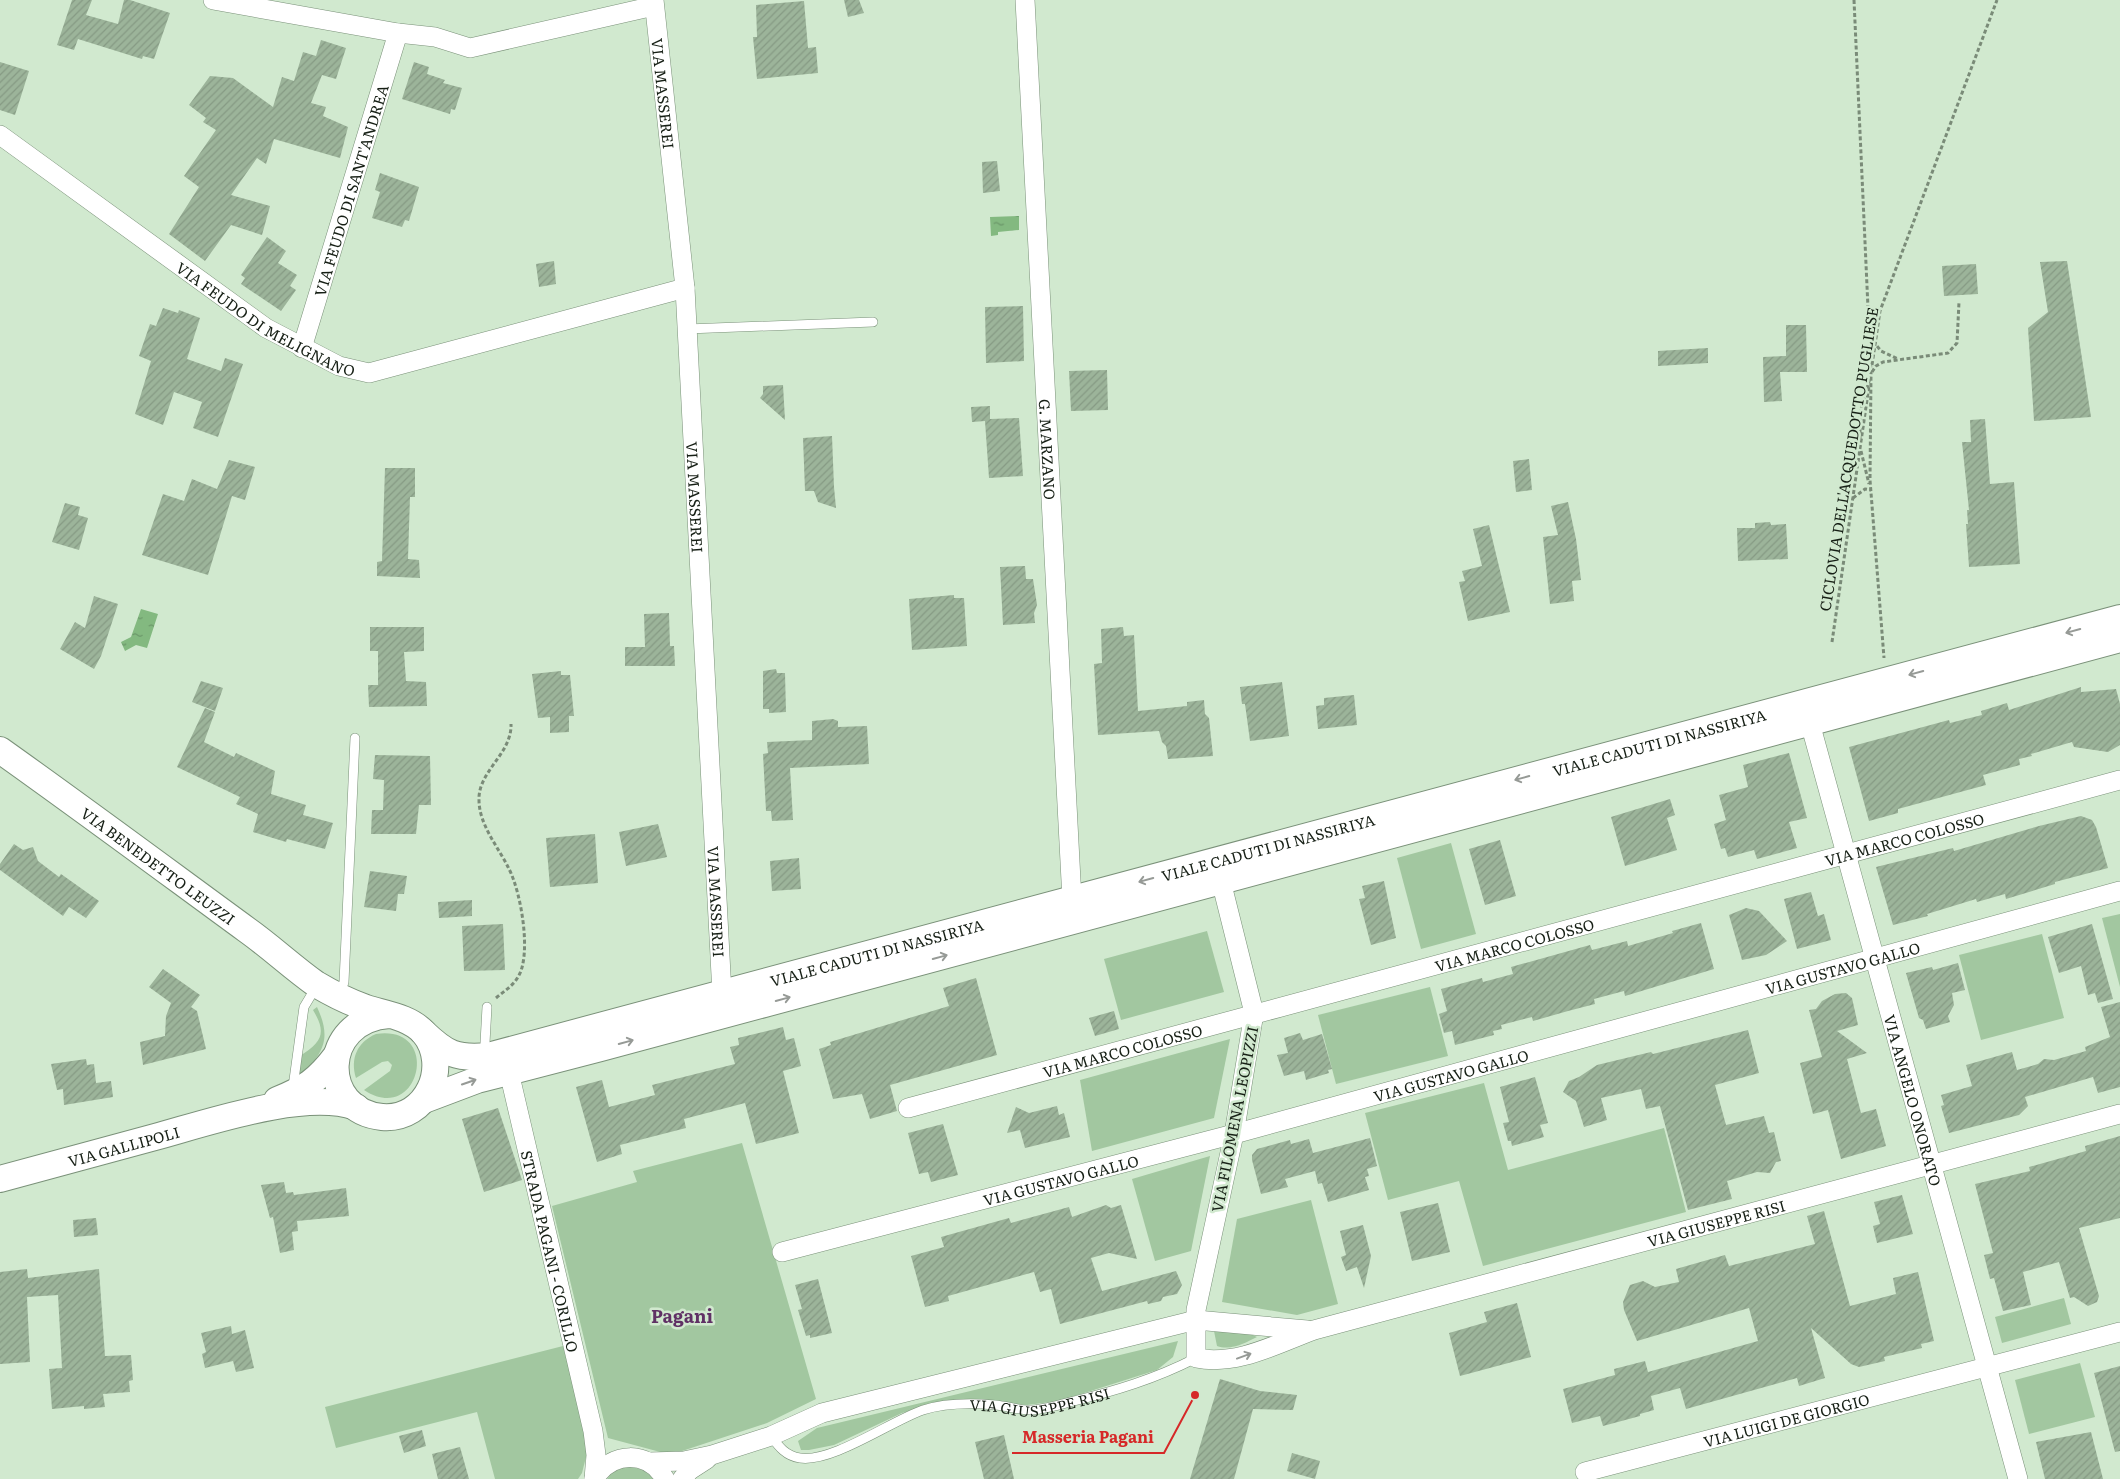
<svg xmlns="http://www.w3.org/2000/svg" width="2120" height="1479" viewBox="0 0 2120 1479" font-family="Literata,serif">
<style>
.grass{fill:#a2c7a0}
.water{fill:url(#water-ripples)}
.building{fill:url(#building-hatch)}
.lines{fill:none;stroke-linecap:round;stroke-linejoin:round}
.lane-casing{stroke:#7a9179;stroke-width:10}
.street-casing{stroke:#7a9179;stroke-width:20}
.secondary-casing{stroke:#7a9179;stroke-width:28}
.path{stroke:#7a8b78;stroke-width:3;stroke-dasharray:4 2.5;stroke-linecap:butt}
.lane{stroke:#fff;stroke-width:9}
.street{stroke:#fff;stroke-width:19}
.secondary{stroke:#fff;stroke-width:26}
.oneway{stroke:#969a96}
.labels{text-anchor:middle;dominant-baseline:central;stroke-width:5;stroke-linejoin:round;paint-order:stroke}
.street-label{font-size:15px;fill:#161f15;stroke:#d1e9cf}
.quarter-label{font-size:18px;font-weight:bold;fill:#603165;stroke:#d1e9cf}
.leader{fill:none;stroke:#d62828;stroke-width:2}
.callout-dot{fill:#d62828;stroke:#d1e9cf;stroke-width:2}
.callout-label{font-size:16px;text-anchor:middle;font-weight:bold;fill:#d62828;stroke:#d1e9cf;stroke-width:5;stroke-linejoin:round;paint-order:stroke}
</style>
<defs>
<pattern id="water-ripples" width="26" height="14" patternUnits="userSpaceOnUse" patternTransform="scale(1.25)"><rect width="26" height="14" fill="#83b980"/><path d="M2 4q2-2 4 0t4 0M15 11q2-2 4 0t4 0" fill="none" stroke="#6a9668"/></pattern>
<pattern id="building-hatch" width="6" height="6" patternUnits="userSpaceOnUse" patternTransform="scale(1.25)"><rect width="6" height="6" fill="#9cb49a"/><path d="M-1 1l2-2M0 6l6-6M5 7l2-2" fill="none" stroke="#869a84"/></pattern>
</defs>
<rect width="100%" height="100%" fill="#d1e9cf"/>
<g class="grass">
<polygon points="1451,843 1476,934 1421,949 1397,858"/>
<polygon points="2120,914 2120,987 2102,918"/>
<polygon points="1207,931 1224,992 1121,1020 1104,959"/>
<polygon points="2042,934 2064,1018 1981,1040 1959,955"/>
<polygon points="1430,987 1448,1056 1336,1084 1318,1015"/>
<path d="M317 1007C333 1041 322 1055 297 1079L300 1056C322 1042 327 1033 313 1010Z"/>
<path d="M376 1034C443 1024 420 1127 364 1090L390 1071 392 1065 388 1061 382 1062 356 1078C350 1059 357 1042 376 1034Z"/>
<polygon points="1230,1039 1214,1118 1092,1151 1080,1080"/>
<polygon points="1484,1083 1508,1170 1664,1128 1686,1212 1483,1266 1459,1181 1388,1200 1365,1113"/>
<polygon points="742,1143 816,1399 767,1423 676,1453 664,1453 608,1438 552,1206 637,1182 633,1171"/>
<polygon points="1210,1156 1191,1251 1155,1261 1132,1179"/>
<polygon points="1311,1200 1338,1304 1297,1315 1222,1302 1237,1219"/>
<polygon points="2064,1298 2071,1324 2002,1343 1995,1317"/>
<path d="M1214 1331 1246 1332 1257 1337C1245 1343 1231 1351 1217 1346Z"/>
<polygon points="1178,1341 1173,1357 1157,1370 1059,1401 1027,1405 968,1399 941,1402 902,1413 834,1445 809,1450 801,1450 798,1441 817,1428"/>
<polygon points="563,1346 589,1445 582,1473 578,1479 495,1479 477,1412 336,1448 325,1407"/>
<polygon points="2080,1363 2095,1417 2029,1434 2015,1380"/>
<path d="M624 1467C636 1467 645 1469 654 1479H607L612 1473Z"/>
</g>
<g class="water">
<polygon points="1019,216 1019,230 998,232 998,235 991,236 990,217"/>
<polygon points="141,609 158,614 147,648 136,645 125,651 121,642 131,637"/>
</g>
<g class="building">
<polygon points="72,0 92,0 86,15 118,24 124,0 130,0 170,13 154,59 143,56 142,59 78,39 74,50 57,45"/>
<polygon points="844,0 859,0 864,13 848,17"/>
<polygon points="804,1 808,48 816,47 818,73 757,79 753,37 757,37 756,5"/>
<polygon points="321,40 346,48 336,79 322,75 311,103 326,107 323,116 348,127 340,158 274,139 266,164 257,158 231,195 270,206 262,235 231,225 205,261 169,234 199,187 184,176 216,130 203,122 206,118 189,105 210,76 233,78 273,107 282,77 294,81 303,52 316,56"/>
<polygon points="0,62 29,71 15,115 0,110"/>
<polygon points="414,62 429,67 427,74 445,80 443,83 462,88 455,110 451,109 450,114 402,99"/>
<polygon points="997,161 1000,191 983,193 982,162"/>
<polygon points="380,173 419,187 409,221 405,220 402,227 372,218 380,192 375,190"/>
<polygon points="267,237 286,251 278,263 297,275 290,286 296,290 281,311 241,284 245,278 241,275"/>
<polygon points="554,261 556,284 539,287 536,264"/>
<polygon points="2067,261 2091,417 2034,421 2028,328 2048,312 2040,262"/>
<polygon points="1976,264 1978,294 1944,296 1942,266"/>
<polygon points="1023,306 1024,361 986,363 985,307"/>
<polygon points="163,308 178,313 179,310 200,318 187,359 221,371 225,358 243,364 218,437 193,428 202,402 174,392 163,425 135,414 151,361 139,356 150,324 156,326"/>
<polygon points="1786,325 1806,325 1807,372 1780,372 1782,401 1764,402 1763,357 1786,356"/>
<polygon points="1708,348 1708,363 1658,366 1658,351"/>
<polygon points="1107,370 1108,410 1071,411 1069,371"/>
<polygon points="783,385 785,420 760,398 763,394 763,386"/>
<polygon points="990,406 990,419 1019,418 1023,476 989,478 985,421 972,422 971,407"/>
<polygon points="1985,419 1990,484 2014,482 2020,564 1969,567 1966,524 1968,524 1967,510 1969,510 1962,442 1971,442 1970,420"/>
<polygon points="832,436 834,487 836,508 818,502 814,491 805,491 803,438"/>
<polygon points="1529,459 1532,490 1516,492 1513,461"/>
<polygon points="229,460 255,467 245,500 232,496 208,575 142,555 163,494 184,501 192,479 217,489"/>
<polygon points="385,468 415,468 415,497 410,497 408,559 419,560 420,578 377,576 377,562 382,561"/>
<polygon points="1568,502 1576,539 1581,580 1572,581 1574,601 1550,604 1543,537 1558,535 1551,506"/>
<polygon points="65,503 80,507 78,515 88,518 79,550 52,542"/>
<polygon points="1770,522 1771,525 1786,524 1788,559 1738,561 1737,528 1755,528 1755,523"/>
<polygon points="1489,525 1510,612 1468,621 1459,582 1465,581 1462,571 1482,566 1473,529"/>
<polygon points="1025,566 1026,579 1033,579 1037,605 1034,613 1035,623 1003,625 1000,567"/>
<polygon points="954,595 954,598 964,598 967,646 912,650 909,599"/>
<polygon points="94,596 118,604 101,656 94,669 60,649 75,622 85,628"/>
<polygon points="669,613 670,646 674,646 675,666 625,666 625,647 645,647 644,614"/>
<polygon points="370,627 424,627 424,651 404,652 406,681 426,682 427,706 369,707 368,685 378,685 378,651 370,651"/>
<polygon points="1123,627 1124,636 1134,635 1138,711 1187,706 1187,702 1204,700 1205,714 1209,718 1213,756 1168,759 1166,746 1162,742 1159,731 1098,735 1094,664 1102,663 1101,629"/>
<polygon points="776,669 777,673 785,673 786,712 769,713 769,709 763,709 763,671"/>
<polygon points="561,671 561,675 570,675 574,716 569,716 569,732 550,733 550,717 538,718 532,674"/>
<polygon points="201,681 223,688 215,711 192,702"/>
<polygon points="1282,682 1289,736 1250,741 1245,704 1242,704 1240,687"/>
<polygon points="2081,687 2081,692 2116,689 2120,704 2120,745 2108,752 2074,747 2072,742 2031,754 2032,756 2019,759 2020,765 1983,775 1986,785 1898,809 1898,813 1869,821 1849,747 1949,720 1950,723 1982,715 1981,711 2007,703 2009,710"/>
<polygon points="1354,695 1357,725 1318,729 1316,706 1324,705 1324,698"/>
<polygon points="205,708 215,712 204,742 234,757 236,753 275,771 271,794 306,805 303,815 333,823 325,849 287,839 286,842 253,832 258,814 236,804 240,797 177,767"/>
<polygon points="833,719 838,721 838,727 867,726 869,764 790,768 793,820 772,821 771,811 766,811 763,754 768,753 767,742 812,740 812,721"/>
<polygon points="1789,753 1807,818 1789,822 1797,848 1757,859 1754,850 1728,857 1725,848 1721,849 1714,824 1726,820 1719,795 1748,787 1743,765"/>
<polygon points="375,755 430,756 431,805 419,805 416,834 371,834 372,810 383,810 384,780 373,779"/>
<polygon points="1670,799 1675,815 1667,818 1677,850 1625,866 1611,817"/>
<polygon points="2081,816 2092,820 2096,827 2108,868 2055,882 2055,884 2006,899 2005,894 1977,902 1976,899 1927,914 1928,916 1893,925 1876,867 1953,848 1954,851 2039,826"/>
<polygon points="658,824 667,857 626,866 619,832"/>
<polygon points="595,834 598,883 550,887 546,838"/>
<polygon points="1500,840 1516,896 1485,905 1469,849"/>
<polygon points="14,844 23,850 33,847 38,861 59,877 61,874 99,901 86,918 69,907 63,916 0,870 0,864"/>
<polygon points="799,858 801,889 772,891 770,861"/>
<polygon points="370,871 407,876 404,894 398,894 396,911 364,907"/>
<polygon points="1384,881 1396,938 1371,945 1359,899 1365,898 1362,886"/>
<polygon points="1811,892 1818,916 1824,914 1831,940 1797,949 1784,899"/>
<polygon points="472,900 472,916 439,918 438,902"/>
<polygon points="1746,908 1759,911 1787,941 1766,955 1742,960 1729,915"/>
<polygon points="1701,923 1714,969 1625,996 1624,991 1594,999 1595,1004 1568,1011 1533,1021 1532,1017 1501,1025 1502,1029 1493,1031 1494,1035 1455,1045 1452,1031 1444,1033 1439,1014 1447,1011 1441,989 1482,978 1483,982 1513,974 1511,967 1590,945 1592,950 1627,941 1628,946 1673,933 1672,931"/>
<polygon points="503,924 505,970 464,971 462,926"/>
<polygon points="2092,924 2113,999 2098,1003 2095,993 2088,995 2081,966 2059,973 2048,937"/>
<polygon points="1958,963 1965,990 1952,993 1954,1005 1948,1016 1950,1022 1926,1029 1923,1020 1919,1018 1906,973 1932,967 1933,970"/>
<polygon points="163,969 200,995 191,1007 197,1011 206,1049 143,1065 140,1042 165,1036 166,1016 171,1003 149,987"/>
<polygon points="976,978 997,1055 890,1085 897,1111 870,1119 862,1094 833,1099 819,1049 831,1045 830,1042 949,1006 943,988"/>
<polygon points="1846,993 1852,998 1858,1025 1837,1031 1867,1053 1847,1059 1861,1113 1876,1109 1886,1146 1841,1159 1828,1110 1813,1114 1800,1063 1822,1057 1809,1010 1816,1009 1822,1001 1835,994"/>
<polygon points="2120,1002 2120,1087 2098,1093 2093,1077 2025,1097 2028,1106 2019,1115 1949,1133 1941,1106 1944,1105 1941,1095 1972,1086 1966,1065 2012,1052 2017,1070 2038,1064 2044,1059 2054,1060 2086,1051 2085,1047 2110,1037 2101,1007"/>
<polygon points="1114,1011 1119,1029 1095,1036 1089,1018"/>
<polygon points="783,1027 786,1040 794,1038 801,1066 783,1071 799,1133 756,1144 745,1103 684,1119 686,1128 620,1145 622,1154 597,1162 576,1087 602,1080 609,1107 655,1095 652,1085 735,1064 730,1047 739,1045 738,1038"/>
<polygon points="1748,1030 1759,1073 1715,1085 1726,1125 1764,1116 1769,1133 1774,1132 1781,1161 1776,1162 1770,1173 1757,1172 1727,1181 1732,1199 1688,1210 1660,1106 1646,1109 1641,1089 1601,1098 1607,1120 1584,1127 1576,1101 1563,1092 1569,1081 1579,1077 1597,1065 1651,1052 1653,1054"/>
<polygon points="1300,1033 1303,1040 1322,1034 1332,1069 1328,1070 1329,1073 1306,1080 1304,1071 1284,1076 1277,1055 1288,1053 1284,1038"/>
<polygon points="86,1059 87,1065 94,1064 96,1083 111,1081 113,1097 64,1105 63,1089 57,1090 51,1064"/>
<polygon points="1535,1077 1548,1123 1540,1125 1544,1137 1512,1146 1511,1141 1508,1141 1503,1123 1509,1122 1500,1087"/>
<polygon points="1057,1106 1059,1115 1064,1113 1070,1137 1025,1148 1020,1130 1007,1133 1016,1107 1029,1113"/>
<polygon points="498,1108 522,1180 484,1192 462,1119"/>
<polygon points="943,1124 958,1175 931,1182 928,1172 919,1174 908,1133"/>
<polygon points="2120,1136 2120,1218 2079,1228 2099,1296 2097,1302 2088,1306 2074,1297 2070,1298 2059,1262 2023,1272 2031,1305 2003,1311 1994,1278 1990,1279 1984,1255 1993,1253 1975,1184 2030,1171 2029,1167 2086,1151 2085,1146"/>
<polygon points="1370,1138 1377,1166 1367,1169 1369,1176 1365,1177 1369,1190 1328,1202 1322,1183 1318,1184 1315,1171 1285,1179 1288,1187 1261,1194 1252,1160 1252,1155 1257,1149 1290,1140 1291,1144 1309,1139 1313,1153"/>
<polygon points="284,1182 286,1193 293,1192 294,1195 346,1188 349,1216 297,1221 298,1231 292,1232 294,1250 280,1253 273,1217 270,1218 261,1185"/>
<polygon points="1902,1195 1913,1234 1877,1243 1873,1226 1880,1224 1874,1202"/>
<polygon points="1438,1203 1450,1252 1412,1261 1400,1212"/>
<polygon points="1106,1205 1111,1208 1121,1205 1137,1259 1109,1253 1091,1258 1102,1291 1176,1271 1182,1285 1177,1294 1163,1297 1161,1301 1148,1304 1147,1301 1060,1324 1051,1289 1040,1292 1034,1272 948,1296 949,1301 925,1307 911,1256 944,1247 941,1237 1009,1218 1011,1223 1069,1207 1072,1217"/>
<polygon points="1824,1211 1850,1306 1896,1294 1893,1278 1918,1272 1934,1341 1921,1344 1922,1348 1884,1357 1885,1361 1859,1367 1851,1364 1811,1328 1825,1378 1799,1386 1797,1378 1686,1409 1680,1388 1651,1396 1654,1410 1640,1414 1640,1416 1603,1426 1600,1416 1572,1423 1563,1389 1615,1375 1614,1369 1645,1361 1648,1372 1758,1341 1749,1308 1637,1341 1624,1310 1623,1302 1630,1285 1643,1281 1655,1287 1679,1282 1676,1269 1725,1255 1729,1266 1815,1244 1807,1216"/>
<polygon points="96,1218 98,1235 74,1237 73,1220"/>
<polygon points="1363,1225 1371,1256 1364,1288 1357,1267 1346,1271 1341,1257 1346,1255 1340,1231"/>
<polygon points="27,1269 28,1278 99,1269 105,1356 131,1355 133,1380 129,1381 130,1392 103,1394 105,1407 84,1409 84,1406 52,1409 49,1369 62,1368 58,1295 27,1297 30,1362 0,1364 0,1272"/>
<polygon points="818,1279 832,1333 810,1338 810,1335 806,1336 798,1310 802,1309 795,1285"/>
<polygon points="1517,1303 1531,1357 1460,1376 1449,1333 1487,1322 1484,1312"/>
<polygon points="231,1326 232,1334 245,1330 254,1368 236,1372 233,1361 205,1368 202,1354 206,1352 201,1333"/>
<polygon points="2120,1366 2120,1451 2115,1452 2094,1373"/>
<polygon points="1220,1379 1260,1391 1297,1395 1293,1410 1253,1409 1234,1479 1190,1479"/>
<polygon points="422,1430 426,1446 404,1453 399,1436"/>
<polygon points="2091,1432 2103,1479 2045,1479 2036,1442"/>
<polygon points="1004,1435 1014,1479 984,1479 975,1442"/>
<polygon points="460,1447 469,1479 438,1479 432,1454"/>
<polygon points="1292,1453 1320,1461 1315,1479 1287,1471"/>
</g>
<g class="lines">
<defs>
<g id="lane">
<polyline points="687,329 873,322"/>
<polyline points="340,994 344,982 355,738"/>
<polyline points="487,1007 485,1043 488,1054"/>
<polyline points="293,1087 304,1007 316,987"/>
<path id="s1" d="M771 1436C779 1447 786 1456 800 1458 832 1463 891 1421 923 1410 945 1403 973 1403 995 1405 1007 1406 1018 1410 1029 1410 1042 1410 1058 1405 1070 1402 1115 1391 1155 1379 1196 1358"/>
</g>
<g id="street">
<polyline points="213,0 398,33 435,37 470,48 654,6"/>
<path id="s2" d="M654 0 685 288 722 994"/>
<path id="s3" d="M1025 0 1072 900"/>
<path id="s4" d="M0 135 266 328 339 366 369 373 685 288"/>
<path id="s5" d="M302 348 398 33"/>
<path id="s6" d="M1810 723 2018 1479"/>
<path id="s7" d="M1221 881 1254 1013 1234 1134 1196 1310V1358C1237 1366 1276 1344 1314 1330L2120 1114"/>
<path id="s8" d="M509 1072 593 1431 596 1455 594 1479"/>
<path id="s9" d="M908 1108 2120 780"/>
<path id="s10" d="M782 1252 1234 1134 2120 891"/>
<polyline points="650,1462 684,1461 712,1455 771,1436 822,1413 1196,1320 1307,1330"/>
<path id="s11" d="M1585 1472 2120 1332"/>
<path d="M594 1479C612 1451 648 1450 665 1479"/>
<polyline points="682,1479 690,1470 707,1459"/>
</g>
<g id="secondary">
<path id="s12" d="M0 750C83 809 165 870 247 930 271 947 292 967 316 984 331 993 349 1002 366 1008 385 1014 410 1017 424 1033 451 1066 427 1121 382 1117 319 1111 319 1020 389 1015"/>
<path id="s13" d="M423 1032C446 1054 456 1059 488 1056L2120 618"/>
<path d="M277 1100C305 1089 318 1080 336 1056"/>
<polyline points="424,1100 477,1080 601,1048 2120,639"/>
<path id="s14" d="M0 1179C52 1165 103 1151 155 1137 207 1123 304 1089 356 1107"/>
</g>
</defs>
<use href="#lane" class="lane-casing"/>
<use href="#street" class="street-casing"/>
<use href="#secondary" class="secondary-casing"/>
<g class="path">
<polyline points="1854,0 1871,374 1870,480 1884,658"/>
<polyline points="1869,336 1881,351 1898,359"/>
<polyline points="1872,365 1880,311 1997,0"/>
<polyline points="1872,372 1876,366 1883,362 1948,353 1957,343 1959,302"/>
<polyline points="1860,440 1860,412 1870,378"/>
<polyline points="1861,451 1869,484"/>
<polyline points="1853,498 1865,489 1871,490"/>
<polyline points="1832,642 1869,386"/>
<path d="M496 998C504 991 513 986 518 977 532 955 521 892 509 869 499 848 479 825 479 800 478 771 512 754 511 724"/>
</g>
<use href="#lane" class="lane"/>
<use href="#street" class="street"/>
<use href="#secondary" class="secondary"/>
</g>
<defs><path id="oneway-shaft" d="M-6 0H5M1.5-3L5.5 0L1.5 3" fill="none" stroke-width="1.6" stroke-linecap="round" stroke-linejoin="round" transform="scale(1.25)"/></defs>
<g class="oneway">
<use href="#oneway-shaft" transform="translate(2073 631) rotate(165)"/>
<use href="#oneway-shaft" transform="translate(1916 673) rotate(165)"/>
<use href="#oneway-shaft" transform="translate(1522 778) rotate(165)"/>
<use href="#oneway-shaft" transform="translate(1146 880) rotate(165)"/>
<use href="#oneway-shaft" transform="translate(940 957) rotate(-15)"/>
<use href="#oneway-shaft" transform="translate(783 999) rotate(-15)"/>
<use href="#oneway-shaft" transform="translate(626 1042) rotate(-15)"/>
<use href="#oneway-shaft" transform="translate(469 1082) rotate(-19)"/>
<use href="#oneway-shaft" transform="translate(1244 1356) rotate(-20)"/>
</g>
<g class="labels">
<g class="street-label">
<text stroke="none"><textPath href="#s2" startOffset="94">VIA MASSEREI</textPath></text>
<text stroke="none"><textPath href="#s5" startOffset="165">VIA FEUDO DI SANT'ANDREA</textPath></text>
<text stroke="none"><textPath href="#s4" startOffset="324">VIA FEUDO DI MELIGNANO</textPath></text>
<text stroke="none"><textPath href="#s3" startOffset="450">G. MARZANO</textPath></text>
<text transform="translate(1848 459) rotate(-81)">CICLOVIA DELL'ACQUEDOTTO PUGLIESE</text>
<text stroke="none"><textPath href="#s2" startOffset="499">VIA MASSEREI</textPath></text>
<text stroke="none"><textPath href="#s13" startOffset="1285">VIALE CADUTI DI NASSIRIYA</textPath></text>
<text stroke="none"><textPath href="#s9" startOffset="1032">VIA MARCO COLOSSO</textPath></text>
<text stroke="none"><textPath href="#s13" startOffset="880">VIALE CADUTI DI NASSIRIYA</textPath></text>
<text stroke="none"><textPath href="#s12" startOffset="196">VIA BENEDETTO LEUZZI</textPath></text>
<text stroke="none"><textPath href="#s2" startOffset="904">VIA MASSEREI</textPath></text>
<text stroke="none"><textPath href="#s9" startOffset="628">VIA MARCO COLOSSO</textPath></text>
<text stroke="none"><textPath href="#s13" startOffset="475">VIALE CADUTI DI NASSIRIYA</textPath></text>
<text stroke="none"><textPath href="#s10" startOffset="1098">VIA GUSTAVO GALLO</textPath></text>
<text stroke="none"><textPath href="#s9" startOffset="222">VIA MARCO COLOSSO</textPath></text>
<text stroke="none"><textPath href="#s10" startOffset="692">VIA GUSTAVO GALLO</textPath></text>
<text stroke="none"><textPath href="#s6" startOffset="391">VIA ANGELO ONORATO</textPath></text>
<text transform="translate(1234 1119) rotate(-79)">VIA FILOMENA LEOPIZZI</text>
<text stroke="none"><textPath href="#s14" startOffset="128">VIA GALLIPOLI</textPath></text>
<text stroke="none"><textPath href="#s10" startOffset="288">VIA GUSTAVO GALLO</textPath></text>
<text stroke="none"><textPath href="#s7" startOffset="1026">VIA GIUSEPPE RISI</textPath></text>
<text stroke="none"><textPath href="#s8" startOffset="184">STRADA PAGANI - CORILLO</textPath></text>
<text stroke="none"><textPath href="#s1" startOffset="289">VIA GIUSEPPE RISI</textPath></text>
<text stroke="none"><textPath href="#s11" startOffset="208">VIA LUIGI DE GIORGIO</textPath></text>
</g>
<g class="quarter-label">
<text x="682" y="1315">Pagani</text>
</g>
</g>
<path class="leader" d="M1195 1395L1164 1453H1012"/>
<circle class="callout-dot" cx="1195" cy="1395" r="5"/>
<g class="callout-label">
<text x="1088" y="1443">Masseria Pagani</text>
</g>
</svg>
